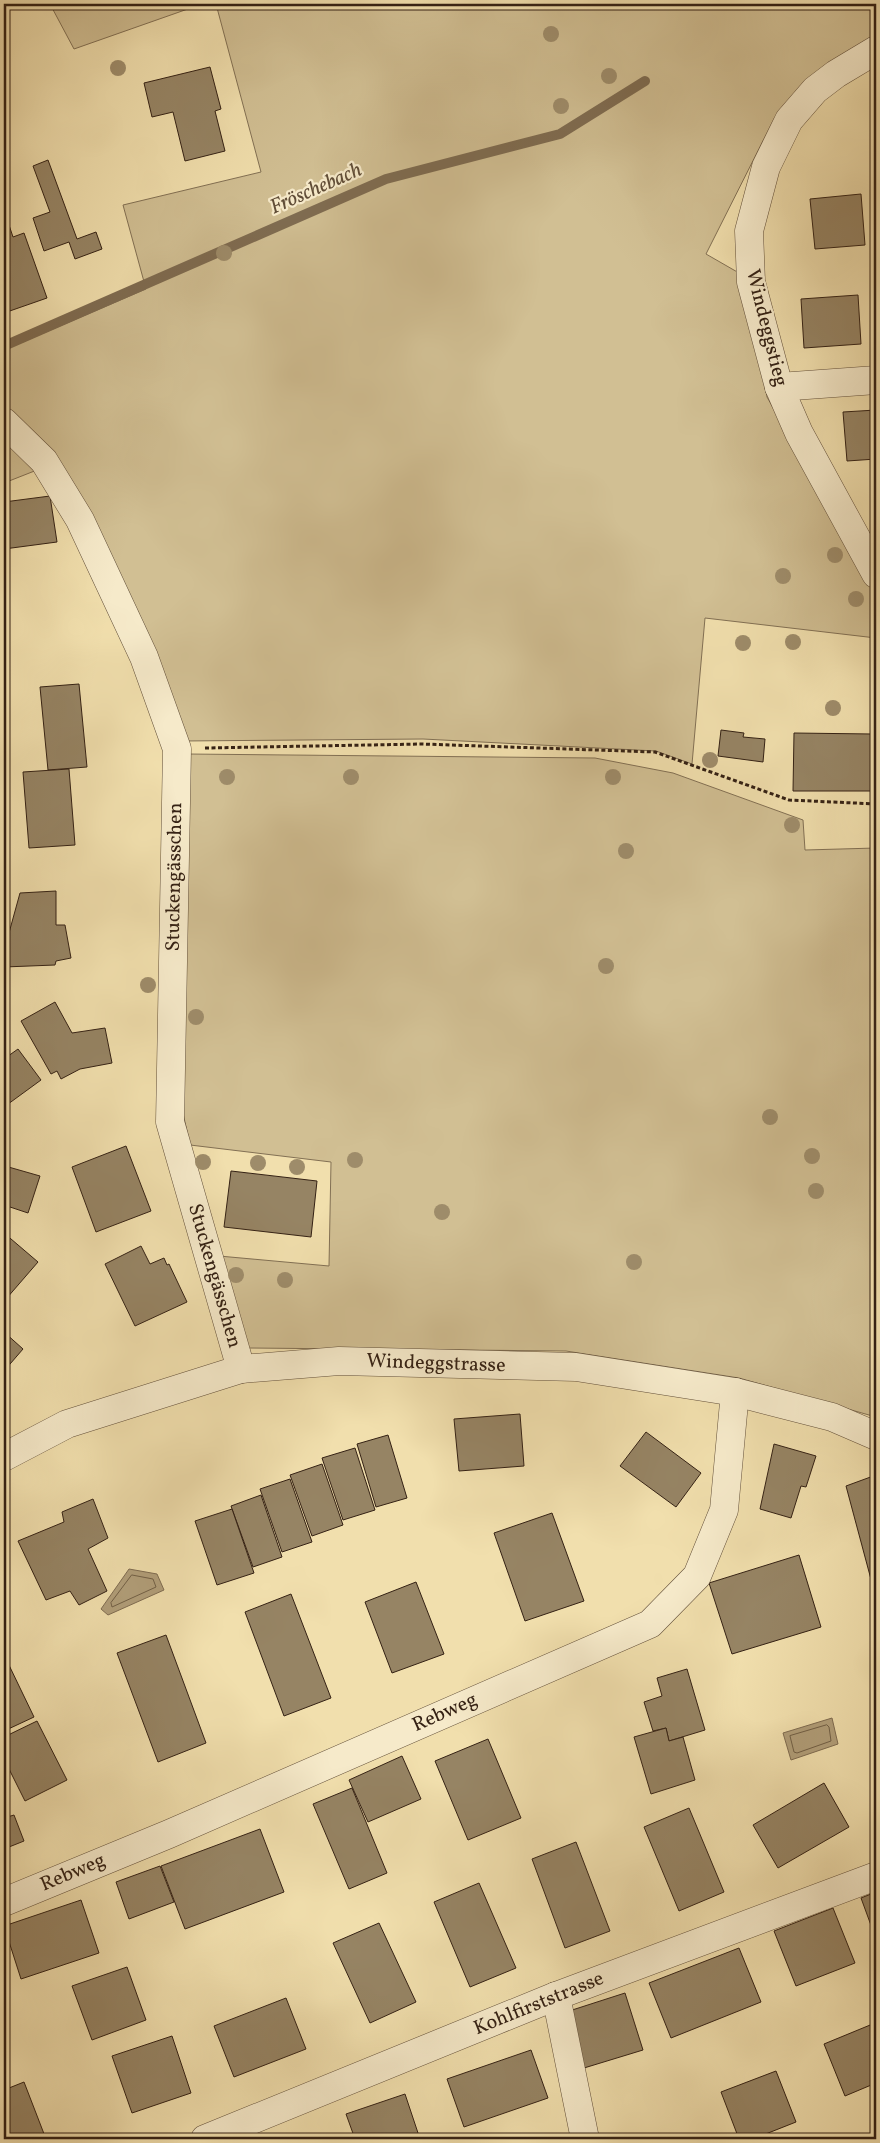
<svg xmlns="http://www.w3.org/2000/svg" width="880" height="2143" viewBox="0 0 880 2143" font-family="Vollkorn,serif">
<style>
.green{fill:#d1bf93;stroke:#827054}
.water{fill:#b19e79;stroke:#7f6c51}
.lines{fill:none;stroke-linecap:round;stroke-linejoin:round}
.shore{stroke:#726046;stroke-width:1}
.stream{stroke:#7f6c51;stroke-width:10}
.building{fill:#968464;stroke:#342114}
.minor-casing{stroke:#63503a;stroke-width:29}
.path{stroke:#342114;stroke-width:3;stroke-dasharray:4 2.5;stroke-linecap:butt}
.minor{stroke:#f6eaca;stroke-width:28}
.tree{fill:#9e8c6a}
.labels{text-anchor:middle;dominant-baseline:central;stroke-width:4.5;stroke-linejoin:round;paint-order:stroke}
.street-label{font-size:20px;fill:#342114;stroke:#f6eaca}
.water-label{font-size:21px;font-style:italic;fill:#604d37;stroke:#f6eaca}
</style>
<rect width="100%" height="100%" fill="#f1dfad"/>
<filter id="stains"><feTurbulence type="fractalNoise" baseFrequency=".004" numOctaves="4"/><feColorMatrix values="0 0 0 0 .2 0 0 0 0 .09 0 0 0 0 .02 0 0 0 .5 -.17"/></filter>
<radialGradient id="worn" r=".72"><stop offset=".6" stop-color="#630" stop-opacity="0"/><stop offset="1" stop-color="#630" stop-opacity=".3"/></radialGradient>
<g class="green">
<polygon points="50,4 202,4 74,49"/>
<polygon points="216,4 876,4 876,46 852,49 775,117 706,254 746,277 767,397 876,592 876,638 705,618 692,764 656,751 423,739 183,741 54,461 4,408 4,350 146,289 123,205 261,172"/>
<polygon points="4,436 37,470 4,483"/>
<polygon points="187,754 595,758 673,773 803,820 805,850 876,848 876,1417 739,1378 566,1351 249,1348 219,1256 329,1266 331,1162 190,1145 183,1113"/>
</g>
<g class="water">
<polygon points="129,1569 157,1574 164,1590 108,1615 101,1609"/>
<polygon points="832,1718 838,1744 791,1760 783,1733"/>
</g>
<g class="lines">
<g class="shore">
<polygon points="132,1575 153,1579 156,1587 112,1607 111,1603"/>
<polygon points="827,1725 829,1727 831,1741 797,1753 794,1752 790,1736"/>
</g>
<polyline class="stream" points="4,346 386,179 560,134 645,81"/>
</g>
<g class="building">
<polygon points="210,67 221,109 215,111 225,151 185,161 173,112 152,117 144,83"/>
<polygon points="48,160 77,239 96,232 102,249 75,259 69,242 44,251 33,218 50,212 33,166"/>
<polygon points="861,194 865,245 815,249 810,199"/>
<polygon points="4,210 13,237 24,233 47,298 4,313"/>
<polygon points="858,295 861,344 804,348 801,299"/>
<polygon points="876,410 876,459 847,461 843,412"/>
<polygon points="50,496 57,542 4,549 4,502"/>
<polygon points="79,684 87,767 48,770 40,687"/>
<polygon points="721,730 744,733 743,737 765,739 763,762 718,756"/>
<polygon points="794,733 872,734 872,791 793,791"/>
<rect x="872" y="734" width="4" height="57"/>
<polygon points="69,769 75,845 29,848 23,772"/>
<polygon points="56,891 56,925 65,925 71,958 56,961 55,965 4,967 4,951 20,893"/>
<polygon points="55,1002 72,1033 105,1028 112,1063 80,1069 61,1079 57,1071 51,1074 21,1021"/>
<polygon points="18,1049 41,1080 4,1107 4,1059"/>
<polygon points="126,1146 151,1211 96,1232 72,1167"/>
<polygon points="5,1166 40,1176 28,1213 4,1205 4,1167"/>
<polygon points="231,1171 317,1181 311,1237 224,1227"/>
<polygon points="4,1233 38,1262 6,1299 4,1298"/>
<polygon points="141,1246 150,1264 164,1258 167,1265 169,1264 187,1302 135,1326 105,1264"/>
<polygon points="4,1332 23,1349 4,1371"/>
<polygon points="520,1414 524,1466 459,1471 454,1419"/>
<polygon points="646,1432 701,1473 676,1507 620,1466"/>
<polygon points="388,1435 407,1498 376,1507 357,1444"/>
<polygon points="774,1444 816,1456 806,1487 801,1486 791,1518 760,1509"/>
<polygon points="355,1448 375,1510 343,1520 322,1458"/>
<polygon points="322,1464 343,1525 312,1536 290,1475"/>
<polygon points="876,1475 876,1598 846,1486"/>
<polygon points="290,1479 312,1542 282,1552 260,1489"/>
<polygon points="261,1495 282,1557 253,1567 231,1506"/>
<polygon points="93,1499 108,1538 88,1549 107,1591 79,1605 70,1591 46,1600 18,1541 64,1522 62,1512"/>
<polygon points="232,1509 254,1573 217,1585 195,1521"/>
<polygon points="552,1513 584,1601 525,1621 494,1533"/>
<polygon points="799,1555 821,1627 732,1654 709,1583"/>
<polygon points="416,1582 444,1654 392,1673 365,1602"/>
<polygon points="291,1594 331,1698 284,1716 245,1612"/>
<polygon points="166,1635 206,1743 158,1762 117,1653"/>
<polygon points="7,1661 34,1717 4,1731 4,1663"/>
<polygon points="687,1669 705,1730 669,1741 666,1728 653,1731 644,1702 662,1696 657,1678"/>
<polygon points="37,1721 67,1780 25,1801 4,1759 4,1737"/>
<polygon points="666,1728 669,1741 683,1737 695,1780 651,1794 634,1737"/>
<polygon points="488,1739 521,1818 468,1840 435,1761"/>
<polygon points="402,1756 421,1799 368,1822 349,1780"/>
<polygon points="824,1783 849,1827 778,1868 753,1825"/>
<polygon points="352,1788 387,1873 349,1889 313,1804"/>
<polygon points="689,1808 724,1892 679,1911 644,1827"/>
<polygon points="14,1815 24,1841 4,1849 4,1818"/>
<polygon points="260,1829 284,1892 185,1929 161,1866"/>
<polygon points="576,1842 610,1931 565,1948 532,1859"/>
<polygon points="160,1866 174,1902 129,1919 116,1882"/>
<polygon points="479,1883 516,1968 470,1987 434,1902"/>
<polygon points="876,1892 876,1939 861,1898"/>
<polygon points="81,1900 99,1953 21,1979 4,1926"/>
<polygon points="833,1908 855,1963 796,1986 774,1931"/>
<polygon points="379,1923 416,2002 370,2023 333,1943"/>
<polygon points="739,1948 761,2002 671,2038 649,1983"/>
<polygon points="127,1967 146,2020 92,2040 72,1986"/>
<polygon points="625,1993 643,2050 584,2068 566,2012"/>
<polygon points="286,1998 306,2049 234,2077 214,2026"/>
<polygon points="875,2023 876,2083 845,2096 824,2044"/>
<polygon points="172,2036 191,2093 132,2113 112,2056"/>
<polygon points="531,2050 548,2098 464,2127 447,2079"/>
<polygon points="776,2071 796,2122 753,2139 739,2139 721,2092"/>
<polygon points="24,2082 46,2139 5,2139 4,2090"/>
<polygon points="405,2094 420,2139 355,2139 346,2114"/>
</g>
<g class="lines">
<defs>
<g id="minor">
<polyline points="876,50 836,74 815,90 789,120 766,167 749,231 751,282 779,387 799,433 876,574"/>
<polyline points="779,387 876,380"/>
<polyline points="4,422 44,461 80,520 144,657 177,749 170,1122 241,1369"/>
<polyline points="4,1457 67,1424 241,1369 339,1361 576,1367 735,1392 832,1417 876,1436"/>
<polyline points="4,1902 169,1834 650,1624 697,1576 724,1510 735,1392"/>
<polyline points="556,1996 585,2139"/>
<polyline points="205,2139 556,1996 876,1876"/>
</g>
</defs>
<use href="#minor" class="minor-casing"/>
<polyline class="path" points="205,748 422,744 655,752 789,800 876,804"/>
<use href="#minor" class="minor"/>
</g>
<g class="tree">
<circle cx="551" cy="34" r="8"/>
<circle cx="118" cy="68" r="8"/>
<circle cx="609" cy="76" r="8"/>
<circle cx="561" cy="106" r="8"/>
<circle cx="224" cy="253" r="8"/>
<circle cx="835" cy="555" r="8"/>
<circle cx="783" cy="576" r="8"/>
<circle cx="856" cy="599" r="8"/>
<circle cx="793" cy="642" r="8"/>
<circle cx="743" cy="643" r="8"/>
<circle cx="833" cy="708" r="8"/>
<circle cx="710" cy="760" r="8"/>
<circle cx="227" cy="777" r="8"/>
<circle cx="351" cy="777" r="8"/>
<circle cx="613" cy="777" r="8"/>
<circle cx="792" cy="825" r="8"/>
<circle cx="626" cy="851" r="8"/>
<circle cx="606" cy="966" r="8"/>
<circle cx="148" cy="985" r="8"/>
<circle cx="196" cy="1017" r="8"/>
<circle cx="770" cy="1117" r="8"/>
<circle cx="812" cy="1156" r="8"/>
<circle cx="355" cy="1160" r="8"/>
<circle cx="203" cy="1162" r="8"/>
<circle cx="258" cy="1163" r="8"/>
<circle cx="297" cy="1167" r="8"/>
<circle cx="816" cy="1191" r="8"/>
<circle cx="442" cy="1212" r="8"/>
<circle cx="634" cy="1262" r="8"/>
<circle cx="236" cy="1275" r="8"/>
<circle cx="285" cy="1280" r="8"/>
</g>
<g class="labels">
<g class="street-label">
<text transform="translate(766 328) rotate(76)">Windeggstieg</text>
<text transform="translate(175 877) rotate(-89)">Stuckengässchen</text>
<text transform="translate(214 1276) rotate(74)">Stuckengässchen</text>
<text transform="translate(436 1364) rotate(2)">Windeggstrasse</text>
<text transform="translate(445 1713) rotate(-24)">Rebweg</text>
<text transform="translate(73 1873) rotate(-23)">Rebweg</text>
<text transform="translate(539 2004) rotate(-22)">Kohlfirststrasse</text>
</g>
<g class="water-label">
<text transform="translate(316 189) rotate(-24)">Fröschebach</text>
</g>
</g>
<rect width="880" height="2143" fill="none" stroke="#f1dfad" stroke-width="20"/>
<rect x="5" y="5" width="870" height="2133" fill="none" stroke="#342114" stroke-width="2.5"/>
<rect x="10" y="10" width="860" height="2123" fill="none" stroke="#342114"/>
<rect width="100%" height="100%" filter="url(#stains)"/>
<rect width="100%" height="100%" fill="url(#worn)"/>
</svg>
